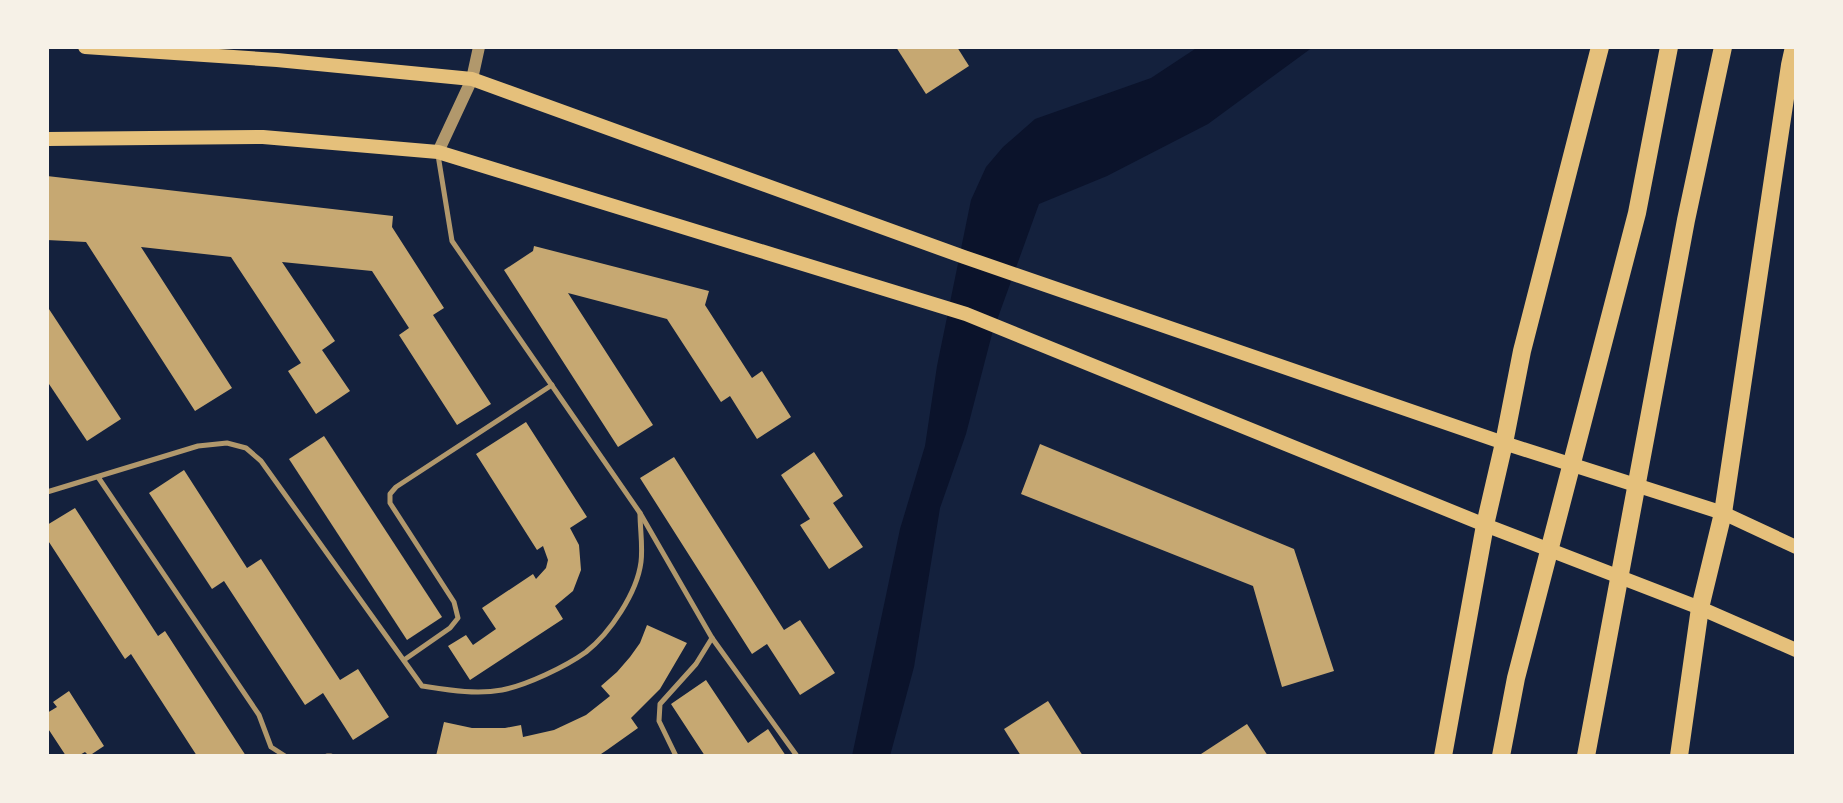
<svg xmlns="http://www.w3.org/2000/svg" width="1843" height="803" viewBox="0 0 1843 803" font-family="'Fira Sans Condensed',sans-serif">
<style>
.water{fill:#0b132b}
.building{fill:#c6a872}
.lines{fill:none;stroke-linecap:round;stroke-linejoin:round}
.service{stroke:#b1986c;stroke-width:5}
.tertiary{stroke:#b1986c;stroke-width:12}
.secondary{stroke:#e5c07b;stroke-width:14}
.primary{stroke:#e5c07b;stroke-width:18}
</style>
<rect width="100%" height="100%" fill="#14213d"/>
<polygon class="water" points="1198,47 1313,47 1208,124 1107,176 1039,204 992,334 966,434 940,508 914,667 890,756 852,756 900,529 925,446 937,366 971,200 986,167 1003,147 1035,119 1151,78"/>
<g class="building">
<polygon points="896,47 957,47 969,66 926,94"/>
<polygon points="47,176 393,216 392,227 444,308 433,315 491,404 457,425 399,335 409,328 372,271 282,262 335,341 322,350 350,391 316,414 288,371 301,363 231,257 141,247 232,388 195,411 86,242 47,240"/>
<polygon points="534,246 709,291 705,305 752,378 762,371 791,417 757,439 730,396 721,402 667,319 568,293 653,425 618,447 504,270 533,251"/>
<polygon points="47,306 121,419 87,441 47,381"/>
<polygon points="526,422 587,517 570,528 579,545 581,570 573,591 555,606 563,619 470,680 448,646 466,635 473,645 496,629 482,608 533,574 536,579 546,568 548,560 543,546 537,550 476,454"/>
<polygon points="324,436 442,617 407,640 289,459"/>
<polygon points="1040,444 1294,549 1334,671 1282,687 1253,586 1021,494"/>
<polygon points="814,452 843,496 833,503 863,547 829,569 800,525 810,519 781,475"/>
<polygon points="674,457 784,630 800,620 835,673 800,695 767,644 752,654 640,478"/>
<polygon points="184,470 247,568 261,559 340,680 358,669 389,717 353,740 323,693 305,705 224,581 212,589 149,493"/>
<polygon points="75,508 158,636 165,631 246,756 197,756 131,654 125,659 47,539 47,525"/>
<polygon points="647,625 687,643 660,689 631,718 638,728 607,750 598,756 436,756 444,722 472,728 505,728 521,725 523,737 554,730 586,715 610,696 601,686 617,672 630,657 640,643"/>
<polygon points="706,680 748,743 768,729 786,756 705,756 671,704"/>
<polygon points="69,691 104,746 89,756 85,752 78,756 66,756 47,727 47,713 57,707 53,702"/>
<polygon points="1048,701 1083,756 1021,756 1004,729"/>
<polygon points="1247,724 1268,756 1202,756 1201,754"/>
</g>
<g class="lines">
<g class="service">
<polyline points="438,155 452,241 640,513 712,638 797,756"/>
<polyline points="98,477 259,715 271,747 285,756"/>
<path d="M47 492 198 446 227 443 246 448 261 461 422 686C448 690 476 695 502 690 527 685 565 667 586 652 610 633 637 593 641 562 643 546 640 529 640 513"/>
<polyline points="404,660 450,628 458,618 454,602 390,503 390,494 396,487 552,385"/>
<polyline points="327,756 331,756"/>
<polyline points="676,756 659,721 660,704 696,664 712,638"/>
</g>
<polyline class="tertiary" points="438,152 472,79 479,47"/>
<g class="secondary">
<polyline points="85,47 277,60 472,79 964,257 1504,443 1723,513 1796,547"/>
<polyline points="47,139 263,137 438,152 966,314 1485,525 1700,608 1796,650"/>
</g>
<g class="primary">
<polyline points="1443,756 1485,525 1504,443 1522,351 1600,47"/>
<polyline points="1501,756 1516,678 1637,213 1669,47"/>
<polyline points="1586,756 1686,220 1723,47"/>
<polyline points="1679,756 1700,608 1723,513 1790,65 1794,47"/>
</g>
</g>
<rect width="1843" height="803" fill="none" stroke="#f6f1e7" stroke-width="98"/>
</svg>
